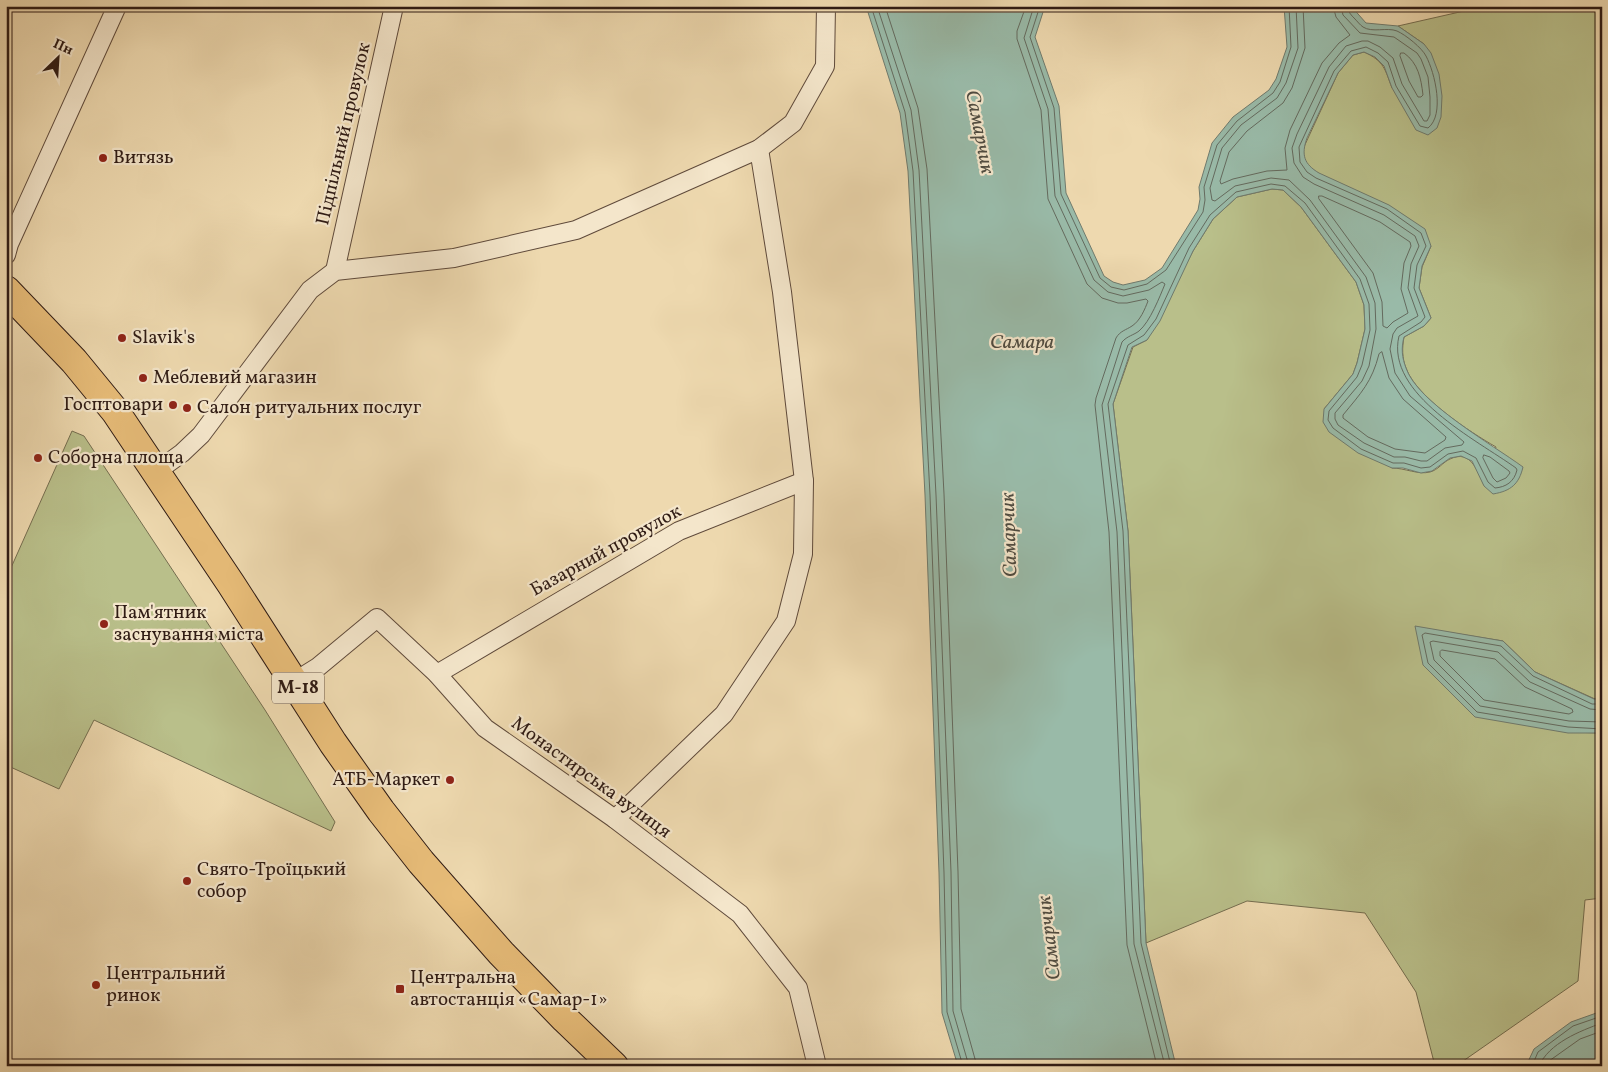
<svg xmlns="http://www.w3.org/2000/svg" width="1608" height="1072" viewBox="0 0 1608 1072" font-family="Vollkorn,serif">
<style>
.green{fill:#b9bf8a;stroke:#746d4f}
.water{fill:#99baa8;stroke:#6f7a6d}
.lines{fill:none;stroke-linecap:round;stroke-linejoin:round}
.shore{stroke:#646a5e;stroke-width:1}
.minor-casing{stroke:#5f4a3b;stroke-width:20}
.trunk-casing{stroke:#2f1b14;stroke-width:30}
.minor{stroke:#f4e6cb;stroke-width:18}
.trunk{stroke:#e7bc78;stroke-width:28}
.poi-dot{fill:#8f2418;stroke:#f4e6cb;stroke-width:2}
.labels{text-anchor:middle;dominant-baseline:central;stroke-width:4.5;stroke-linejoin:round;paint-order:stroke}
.shield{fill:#f4e6cb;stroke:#6a584b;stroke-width:1}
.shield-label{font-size:18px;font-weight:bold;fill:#2f1b14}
.street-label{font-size:19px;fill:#2f1b14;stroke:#f4e6cb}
.poi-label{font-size:19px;fill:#2f1b14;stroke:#f4e6cb;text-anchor:start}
.water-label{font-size:20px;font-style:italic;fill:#4f4b40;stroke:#f4e6cb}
</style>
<rect width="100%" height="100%" fill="#eed9af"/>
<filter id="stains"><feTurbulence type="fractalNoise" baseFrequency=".004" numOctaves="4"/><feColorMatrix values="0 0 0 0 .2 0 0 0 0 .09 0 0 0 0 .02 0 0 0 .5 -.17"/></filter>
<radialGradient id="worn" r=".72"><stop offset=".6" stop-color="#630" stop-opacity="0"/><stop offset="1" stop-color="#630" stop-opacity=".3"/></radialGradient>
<g class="green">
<path d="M1486 6H1602V144L1599 160 1602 161V699H1595L1535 672 1503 641 1415 627 1568 732 1602 733V898L1585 900 1578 981 1456 1066H1435L1416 992 1365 913 1247 901 1146 943 1128 531 1113 404 1133 347 1147 340 1193 251 1213 219 1237 197 1272 189 1283 190 1301 207 1356 282 1364 305 1365 329 1357 363 1353 374 1324 409 1392 468C1405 468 1418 475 1430 472 1438 470 1443 462 1450 459 1471 449 1477 471 1484 485L1496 447C1470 432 1416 397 1406 368 1402 358 1402 348 1404 337L1424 326 1431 318 1419 288 1422 267 1431 246 1310 168 1304 160 1303 149 1338 73 1353 55 1364 52C1384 61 1385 69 1392 88L1424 44 1398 26Z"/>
<polygon points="72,431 84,436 265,710 335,822 331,831 94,720 59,789 6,765 6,579"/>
</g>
<g class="water">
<path d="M866 6H1045L1035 37 1059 106 1066 193 1104 276 1113 282 1123 285 1145 280 1162 268 1198 210 1200 199 1199 187 1212 143 1233 117 1269 90 1276 79 1287 47 1284 6H1351L1366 23 1398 26 1424 44 1431 53 1439 74 1442 96 1441 117 1437 128 1428 135 1416 130 1392 88 1384 66 1375 57 1364 52 1353 55 1338 73 1307 138C1301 155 1304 164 1319 173L1389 205 1425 229 1431 246 1422 266 1419 288 1431 318 1424 326 1404 337C1401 348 1402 358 1406 368 1417 402 1493 445 1523 467 1519 484 1511 491 1493 494L1484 486 1472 461 1461 456 1450 458 1432 471 1421 473 1403 468H1392L1358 453 1329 432 1323 422 1324 409 1353 374 1357 363 1365 329 1364 305 1356 282 1301 207 1283 190 1272 189 1237 197 1213 219 1193 251 1160 321 1147 340 1132 347 1113 404 1128 531 1146 943 1176 1066H958L942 1013 939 873 925 495 908 171 900 113Z"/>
<polygon points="1415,626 1503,641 1535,672 1594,699 1602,699 1602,733 1568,733 1475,717 1423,665"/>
<polygon points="1602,1011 1602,1066 1526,1066 1534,1049 1571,1022"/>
</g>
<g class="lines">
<g class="shore">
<polyline points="871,6 905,112 913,171 930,495 944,873 947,1012 963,1066"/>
<polyline points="877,6 911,110 919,170 936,495 951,872 953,1011 969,1066"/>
<polyline points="885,6 918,108 927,169 944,494 958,872 961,1009 977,1066"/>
<path d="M1026 6 1017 31V39L1041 110 1048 199 1087 284 1102 298 1118 303H1127L1146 299 1148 301C1145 309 1140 321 1132 326 1126 330 1120 331 1116 338L1096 398 1095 405 1109 532 1127 945 1157 1066"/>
<path d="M1034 6 1024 38 1048 109 1055 196 1094 280 1108 292 1123 296 1149 290 1162 282 1165 284C1160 296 1150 322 1139 331 1134 335 1127 336 1122 342L1102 405 1117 532 1134 944 1165 1066"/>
<polyline points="1040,6 1030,37 1054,108 1061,194 1100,278 1111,287 1124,290 1147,284 1166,270 1203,212 1205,200 1204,187 1217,145 1237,121 1273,93 1280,82 1291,47 1289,6"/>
<polyline points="1296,6 1298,48 1286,83 1277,98 1241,125 1222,148 1210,188 1212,200 1215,201 1235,186 1271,178 1289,180 1310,200 1366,277 1375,303 1376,329 1369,366 1362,381 1335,413 1335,419 1338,425 1364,443 1394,457 1405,457 1421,461 1427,461 1445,448 1462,445 1464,442 1410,396 1395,373 1390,349 1393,334 1397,328 1418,316 1408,288 1411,264 1419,246 1415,236 1384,215 1314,184 1303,177 1294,163 1292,148 1297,134 1329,67 1346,46 1362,41 1368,41 1380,47 1393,58 1402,84 1424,121 1427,121 1430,115 1430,97 1428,77 1421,59 1417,53 1394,37 1360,33 1343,15 1341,6"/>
<polyline points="1303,6 1305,48 1292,88 1283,103 1247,131 1229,152 1220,181 1221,184 1233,179 1267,171 1287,170 1285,148 1290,130 1322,63 1339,43 1350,35 1336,17 1333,6"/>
<path d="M1401 53H1404C1418 63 1421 78 1423 95L1421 97H1418L1409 81 1400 56Z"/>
<polygon points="1319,196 1322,196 1380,222 1410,242 1411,246 1404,263 1401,289 1408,313 1393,322 1387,328 1383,326 1382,302 1373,273 1319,199"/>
<path d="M1382 352 1389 378 1403 399 1446 437 1445 440 1425 453 1395 449 1368 437 1343 418V415C1361 393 1372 382 1379 354Z"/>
<polygon points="1484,455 1490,457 1509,471 1510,473 1506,478 1497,482 1493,478 1483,458"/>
<polygon points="1442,650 1495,659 1525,687 1572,709 1573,712 1569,714 1484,700 1440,656 1440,652"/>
<polyline points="1602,704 1592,704 1533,676 1501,646 1425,633 1422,635 1428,663 1477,712 1568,727 1602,729"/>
<polyline points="1602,710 1590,709 1530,682 1498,652 1433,641 1430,642 1434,660 1480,706 1569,721 1602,722"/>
<path d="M1171 1066 1141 943 1123 531 1108 404 1128 345 1144 335 1156 319 1189 248 1210 215 1236 192 1271 184 1285 186 1305 203 1360 279 1369 304 1370 330 1362 365 1357 377 1329 411 1328 420 1333 428 1361 449 1393 463H1404L1421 468 1430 467 1448 454 1463 451 1476 458 1488 482 1495 488C1506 487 1514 482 1517 470L1516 468C1477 440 1385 394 1399 336L1421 322 1425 317 1414 288 1417 265 1426 246 1421 233 1387 209 1316 178 1307 172 1300 162 1299 147 1334 71 1351 51 1366 47 1378 53 1388 62 1396 86 1420 126 1428 128C1445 115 1435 73 1426 56 1422 48 1406 35 1397 31 1387 27 1372 33 1363 27 1360 25 1357 21 1355 19 1351 15 1348 12 1347 6"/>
<polyline points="1532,1066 1538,1052 1573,1026 1602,1016"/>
<path d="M1539 1066C1549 1043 1580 1031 1602 1023"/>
<polyline points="1547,1066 1549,1061 1580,1039 1602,1031"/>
</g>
<defs>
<g id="minor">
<polyline points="6,255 9,244 117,6"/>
<polyline points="335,271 394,6"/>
<polyline points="156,472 182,453 201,435 310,290 335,271 454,258 576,230 759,149 793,123 825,66 826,6"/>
<polyline points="437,674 679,531 804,481"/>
<polyline points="294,682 318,667 377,618 437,674 485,728 615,819 740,914 798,988 817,1066"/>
<polyline points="615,819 724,714 786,621 803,554 804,481 782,292 759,149"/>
</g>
<polyline id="trunk" points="6,290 74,361 115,411 231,584 333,743 381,811 421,862 501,953 565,1019 614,1066"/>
</defs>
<use href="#minor" class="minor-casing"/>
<use href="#trunk" class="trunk-casing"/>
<use href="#minor" class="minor"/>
<use href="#trunk" class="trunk"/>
</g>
<g class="poi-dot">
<circle cx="103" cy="158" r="5"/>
<circle cx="122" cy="338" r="5"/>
<circle cx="143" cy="378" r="5"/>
<circle cx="173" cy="405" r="5"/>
<circle cx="187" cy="408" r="5"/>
<circle cx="38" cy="458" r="5"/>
<circle cx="104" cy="624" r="5"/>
<circle cx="450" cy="780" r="5"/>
<circle cx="187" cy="881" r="5"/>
<circle cx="96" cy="985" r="5"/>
<rect x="395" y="984" width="10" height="10" rx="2.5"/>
</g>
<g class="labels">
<rect class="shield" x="272" y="672.5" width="52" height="31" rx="4"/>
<g class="shield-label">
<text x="298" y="688">М-18</text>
</g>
<g class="street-label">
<text transform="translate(344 134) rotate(-77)">Підпільний провулок</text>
<text transform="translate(606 551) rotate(-29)">Базарний провулок</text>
<text transform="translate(591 778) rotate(36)">Монастирська вулиця</text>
</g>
<g class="poi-label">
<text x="113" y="158">Витязь</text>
<text x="132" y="338">Slavik's</text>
<text x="153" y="378">Меблевий магазин</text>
<text x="163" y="405" text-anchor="end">Госптовари</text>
<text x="197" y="408">Салон ритуальних послуг</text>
<text x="48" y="458">Соборна площа</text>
<text x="114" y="613">Пам'ятник<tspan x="114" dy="22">заснування міста</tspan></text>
<text x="440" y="780" text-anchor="end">АТБ-Маркет</text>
<text x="197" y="870">Свято-Троїцький<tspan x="197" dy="22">собор</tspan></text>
<text x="106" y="974">Центральний<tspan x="106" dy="22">ринок</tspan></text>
<text x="410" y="978">Центральна<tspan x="410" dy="22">автостанція «Самар-1»</tspan></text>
</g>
<g class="water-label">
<text transform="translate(979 132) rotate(79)">Самарчик</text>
<text x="1022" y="343">Самара</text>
<text transform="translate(1010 535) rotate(-92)">Самарчик</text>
<text transform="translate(1050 938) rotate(-97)">Самарчик</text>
</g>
</g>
<rect width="1608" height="1072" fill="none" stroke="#eed9af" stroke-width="25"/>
<rect x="8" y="8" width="1593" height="1057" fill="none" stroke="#2f1b14" stroke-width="2.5"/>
<rect x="12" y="12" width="1583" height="1047" fill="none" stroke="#2f1b14"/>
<g transform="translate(58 58) rotate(25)" stroke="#f4e6cb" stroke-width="4" paint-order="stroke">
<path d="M0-4L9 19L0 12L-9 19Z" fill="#2f1b14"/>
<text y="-8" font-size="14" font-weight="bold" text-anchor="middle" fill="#2f1b14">Пн</text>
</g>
<rect width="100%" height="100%" filter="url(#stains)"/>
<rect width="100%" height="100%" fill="url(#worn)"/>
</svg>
